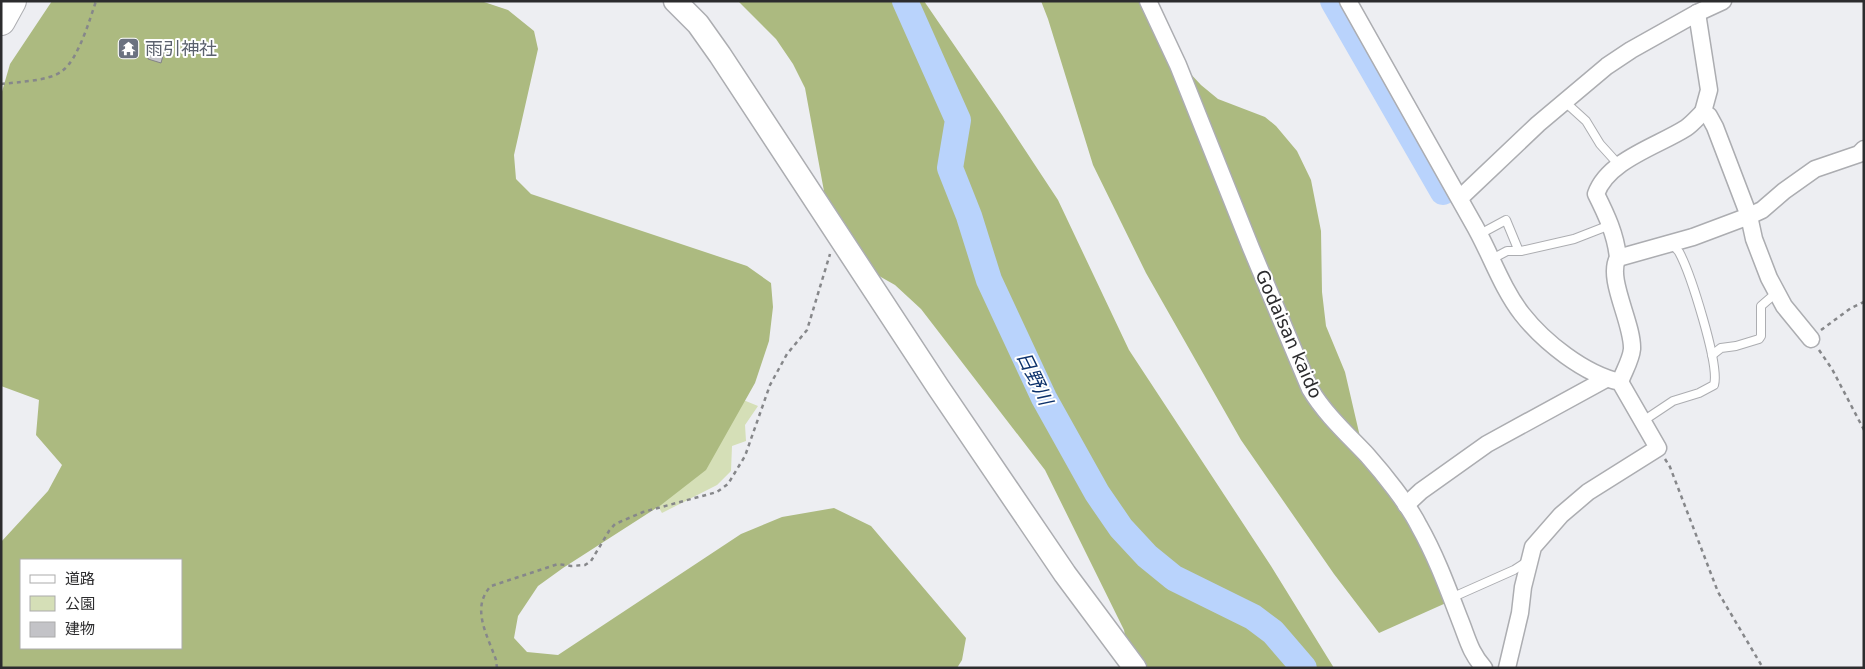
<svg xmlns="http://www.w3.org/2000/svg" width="1865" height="669" viewBox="0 0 1865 669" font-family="'DejaVu Sans','Noto Sans JP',sans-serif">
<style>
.green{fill:#d5dfb7}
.forest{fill:#acba80;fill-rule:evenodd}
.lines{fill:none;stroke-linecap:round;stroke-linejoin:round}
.river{stroke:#b9d3fc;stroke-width:26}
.building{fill:#c3c3c7;stroke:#838386}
.lane-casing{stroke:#acadb1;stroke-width:10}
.street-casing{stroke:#acadb1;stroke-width:19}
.secondary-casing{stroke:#acadb1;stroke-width:25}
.highway-casing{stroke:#acadb1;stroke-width:30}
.path{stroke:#86878a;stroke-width:2.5;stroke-dasharray:4 4;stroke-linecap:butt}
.lane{stroke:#fff;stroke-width:8}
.street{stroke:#fff;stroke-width:16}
.secondary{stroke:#fff;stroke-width:22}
.highway{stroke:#fff;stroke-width:28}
.labels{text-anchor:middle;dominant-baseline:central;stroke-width:4;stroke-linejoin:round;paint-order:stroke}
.worship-label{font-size:18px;fill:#5b616d;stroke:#fff;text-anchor:start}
.street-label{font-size:18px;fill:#2c2c2e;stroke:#fff}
.water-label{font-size:19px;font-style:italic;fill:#0d326c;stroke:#fff}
</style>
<rect width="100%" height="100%" fill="#edeef2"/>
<polygon class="green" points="736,397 758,406 745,425 746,441 732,446 731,471 717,485 662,513 634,465"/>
<g class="forest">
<path d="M52 1H481L508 10 534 31 538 49 514 155 516 179 531 194 747 266 771 283 773 307 769 341 755 383 706 470 661 505 563 568 538 586 518 616 514 638 527 652 558 655 741 534 782 517 834 508 871 526 966 638 962 660 957 668H1V542L48 491 62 465 36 435 39 400 1 386V95L10 64ZM21 560H181V648H21Z"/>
<polygon points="738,1 924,1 1002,115 1058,200 1129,350 1271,566 1334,668 1131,668 1124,630 1045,470 921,309 895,285 872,272 828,213 805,88 793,64 776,39"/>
<polygon points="1041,1 1157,1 1158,12 1187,70 1201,85 1218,99 1265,117 1276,126 1297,151 1311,180 1321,231 1322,292 1326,326 1345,372 1367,467 1407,515 1443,589 1446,603 1379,633 1334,574 1241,440 1146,273 1093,165 1048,19"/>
</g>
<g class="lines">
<g class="river">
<polyline points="905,1 958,120 950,168 969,216 989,280 1044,398 1097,493 1121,528 1147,556 1174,578 1253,617 1273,632 1304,668"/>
<polyline points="1333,1 1443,192"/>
</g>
</g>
<polygon class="building" points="151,48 164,52 161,63 148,59"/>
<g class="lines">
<defs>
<g id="lane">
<polyline points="1564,101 1586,121 1600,144 1619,165"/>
<polyline points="1480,234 1506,220 1518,249 1521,251 1574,239 1610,225"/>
<polyline points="1492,259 1507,251 1520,251"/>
<polyline points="1712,355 1721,348 1736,346 1759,339 1761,336 1761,306 1776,293"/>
<path d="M1643 421 1673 401 1699 393 1714 385C1720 365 1690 272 1679 252 1677 249 1674 246 1671 244"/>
<polyline points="1451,598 1514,570 1528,561"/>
</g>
<g id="street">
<path d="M1148 1 1178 65 1251 248 1310 389C1325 414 1347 434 1367 455 1383 473 1408 504 1419 526 1436 556 1448 589 1460 620 1468 640 1470 652 1484 668"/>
<path d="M1348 1C1390 75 1432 149 1473 223 1490 252 1501 287 1522 314 1544 342 1584 374 1620 382L1658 448 1588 492 1561 515 1533 547 1523 587 1520 613 1507 668"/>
<polyline points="1697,13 1709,90 1703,112 1709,116 1715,127 1749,216 1754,239 1769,278 1784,306 1811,339"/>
<polyline points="1460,198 1538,124 1607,66 1631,50 1697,13 1723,1"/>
<path d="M1618 258C1616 235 1606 214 1596 194 1608 160 1658 146 1686 128 1692 124 1698 117 1703 112"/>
<path d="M1620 382C1624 371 1631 360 1632 349 1633 323 1606 278 1618 258L1693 237 1749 216 1762 210 1784 191 1815 169 1859 154 1864 149"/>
<polyline points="1406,505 1421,491 1487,444 1606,379"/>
</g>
<polyline id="secondary" points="675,1 698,24 720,55 938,387 1065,574 1135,668"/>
<polyline id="highway" points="1,21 12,1"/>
</defs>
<use href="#lane" class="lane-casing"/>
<use href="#street" class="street-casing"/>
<use href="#secondary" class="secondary-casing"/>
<use href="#highway" class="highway-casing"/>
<g class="path">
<path d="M1 84C17 82 50 81 62 71 78 60 90 19 96 1"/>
<polyline points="1821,330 1851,308 1864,302"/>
<polyline points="1819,350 1832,369 1864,430"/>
<polyline points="1665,459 1670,467 1718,592 1763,668"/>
<path d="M497 668 496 660C488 636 470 608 491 586L558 564 571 566 585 565 591 561 609 531 615 524 643 512 717 492 728 484 745 456 770 385 787 354 807 330 830 254"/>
</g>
<use href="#lane" class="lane"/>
<use href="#street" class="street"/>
<use href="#secondary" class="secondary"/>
<use href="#highway" class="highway"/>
</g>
<defs>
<symbol id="temple-square" viewBox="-11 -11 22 22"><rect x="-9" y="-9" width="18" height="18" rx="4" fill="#6b7280" stroke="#fff"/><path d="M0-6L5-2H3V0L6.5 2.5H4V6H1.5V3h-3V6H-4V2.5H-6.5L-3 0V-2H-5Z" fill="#fff"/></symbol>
</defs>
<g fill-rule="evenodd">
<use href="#temple-square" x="116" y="36" width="25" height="25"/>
</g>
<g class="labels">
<g class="worship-label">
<text x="145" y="48">雨引神社</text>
</g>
<g class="street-label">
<text transform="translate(1289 334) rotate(66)">Godaisan kaido</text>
</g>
<g class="water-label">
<text transform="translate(1035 378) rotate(64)">日野川</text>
</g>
</g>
<rect width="1865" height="669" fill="none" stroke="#2c2c2e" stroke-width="5"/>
<rect x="20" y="559" width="162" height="90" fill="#ffffff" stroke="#ababab"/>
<rect x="30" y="575" width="25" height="8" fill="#ffffff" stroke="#ababab"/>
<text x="65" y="584" font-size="15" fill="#2c2c2e">道路</text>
<rect x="30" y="596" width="25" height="15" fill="#d5dfb7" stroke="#ababab"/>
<text x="65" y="609" font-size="15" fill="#2c2c2e">公園</text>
<rect x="30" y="622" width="25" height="15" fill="#c3c3c7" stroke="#ababab"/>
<text x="65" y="634" font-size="15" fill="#2c2c2e">建物</text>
</svg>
